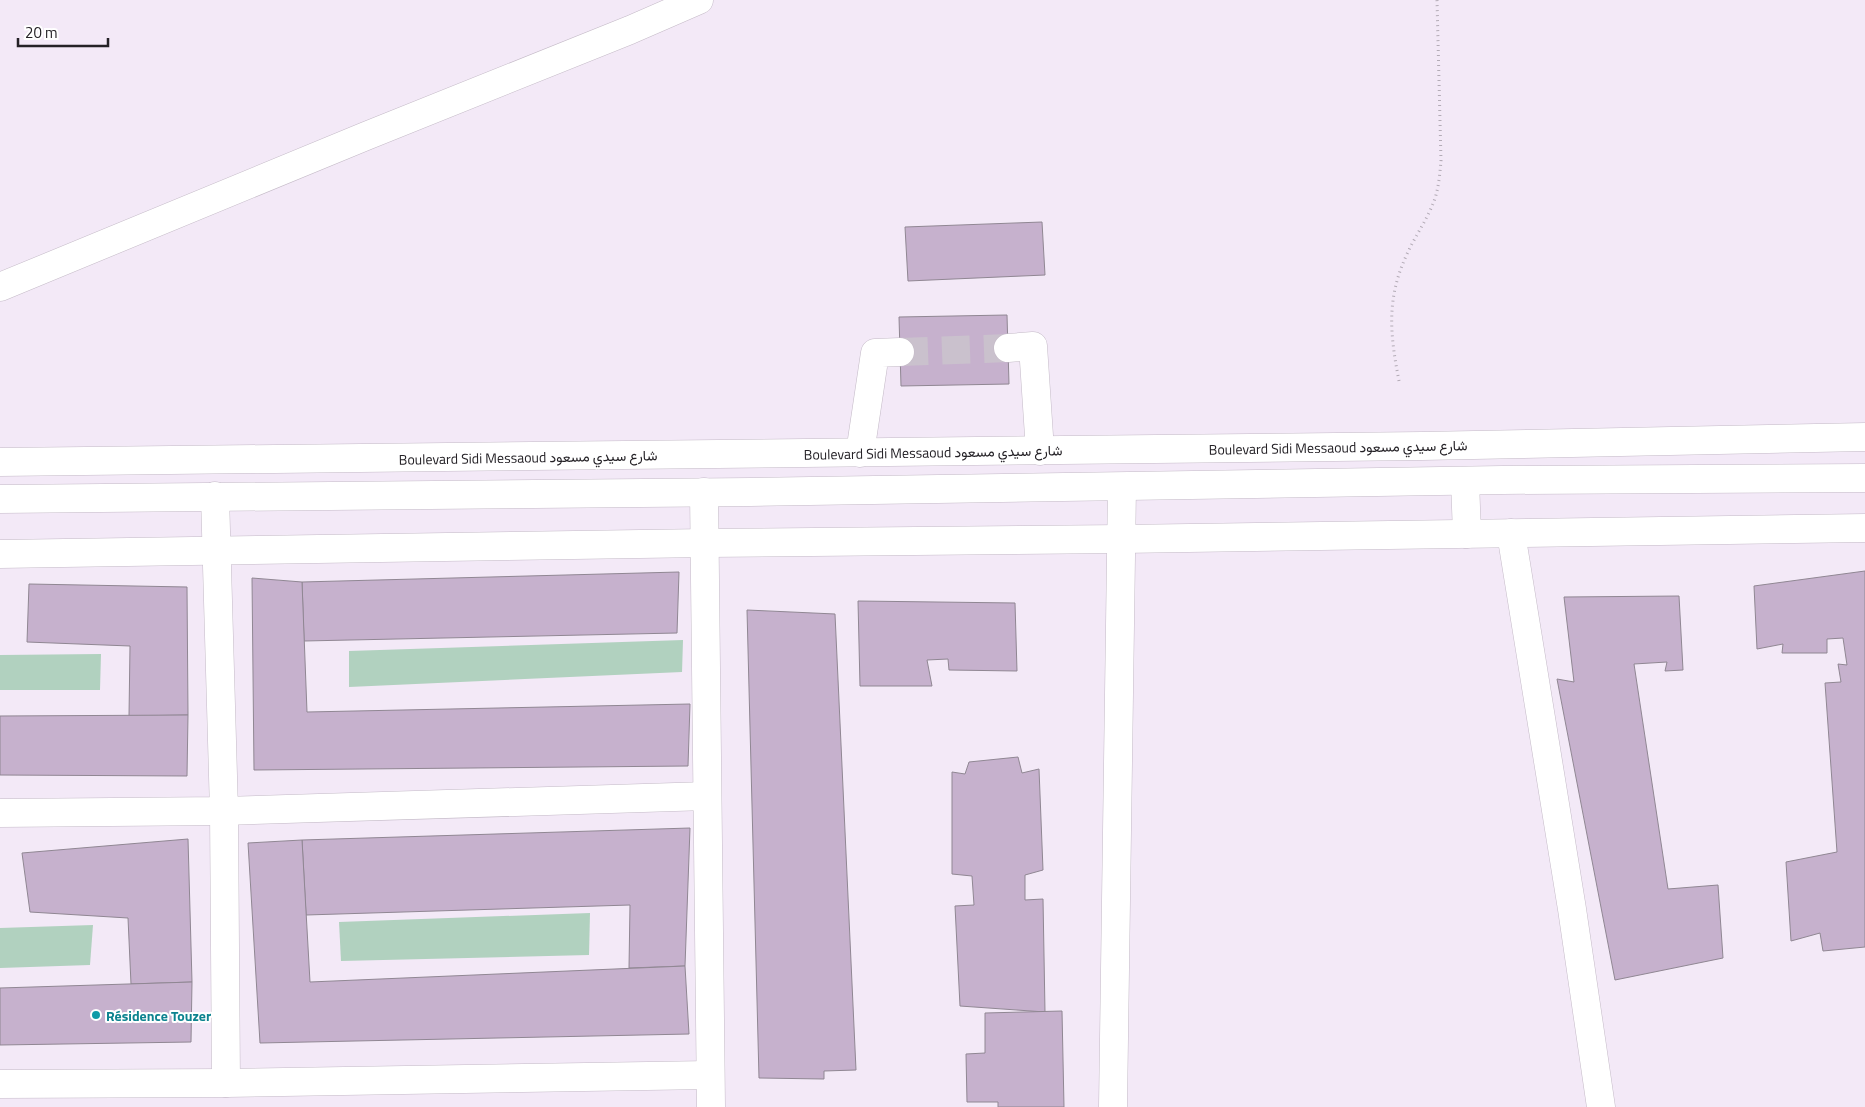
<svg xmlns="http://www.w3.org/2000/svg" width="1865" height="1107" viewBox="0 0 1865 1107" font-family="'Titillium Web',Vazirmatn,sans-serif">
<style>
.green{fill:#b1d1bf}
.building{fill:#c6b1cd;stroke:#908793}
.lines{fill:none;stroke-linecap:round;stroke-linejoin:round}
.minor-tunnel{stroke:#cac1cd;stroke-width:28;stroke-dasharray:28 14;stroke-linecap:butt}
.minor-casing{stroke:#c4bac7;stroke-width:29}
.path{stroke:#b3abb6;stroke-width:3;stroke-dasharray:1 4;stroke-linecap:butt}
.minor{stroke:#fff;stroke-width:28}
.culture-dot{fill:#0f9aa8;stroke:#fff;stroke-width:2}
.labels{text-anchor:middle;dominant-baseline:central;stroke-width:4;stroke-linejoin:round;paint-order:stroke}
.street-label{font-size:14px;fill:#242126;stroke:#fff}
.culture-label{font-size:14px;font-weight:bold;fill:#0d838f;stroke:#fff;text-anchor:start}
</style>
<rect width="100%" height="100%" fill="#f3e9f7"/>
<g class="green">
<polygon points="683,640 682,672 349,687 349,651"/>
<polygon points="101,654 100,690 0,690 0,655"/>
<polygon points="590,913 589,955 341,961 339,922"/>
<polygon points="93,925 90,965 0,968 0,928"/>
</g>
<g class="building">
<polygon points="1042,222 1045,275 908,281 905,227"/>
<polygon points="1007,315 1009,384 901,386 899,317"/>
<polygon points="1865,571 1865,947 1823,951 1820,933 1791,941 1786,862 1837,852 1825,683 1841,682 1838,664 1847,665 1843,638 1827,639 1827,653 1782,653 1783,644 1757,649 1754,586"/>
<polygon points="679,572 677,633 304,641 302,582"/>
<polygon points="252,578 302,582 307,712 690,704 688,766 254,770"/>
<polygon points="29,584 187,587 188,715 129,716 130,646 27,642"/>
<polygon points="1679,596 1683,670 1665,671 1667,662 1634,664 1668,889 1718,885 1723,958 1615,980 1557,679 1574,682 1564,597"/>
<polygon points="858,601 1015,603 1017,671 949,670 948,659 927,660 932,686 860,686"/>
<polygon points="747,610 835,614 856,1070 824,1071 824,1079 759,1078"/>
<polygon points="188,715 187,776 0,775 0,716"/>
<polygon points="1018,757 1022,773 1039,769 1043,870 1025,875 1025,900 1043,899 1045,1012 960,1006 955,906 974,905 972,876 952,874 952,772 965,774 969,762"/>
<polygon points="690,828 685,966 629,968 630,905 306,915 302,840"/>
<polygon points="188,839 192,982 131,984 128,918 30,912 22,853"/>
<polygon points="302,840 310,982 685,966 689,1034 260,1043 248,843"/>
<polygon points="192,982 191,1042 0,1045 0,988"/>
<polygon points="1062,1011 1064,1107 998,1107 998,1102 967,1102 966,1054 985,1053 985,1013"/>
</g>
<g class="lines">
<polyline class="minor-tunnel" points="900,352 1008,348"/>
<defs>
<g id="minor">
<polyline points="0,287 366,136 630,30 699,0"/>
<polyline points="1008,348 1033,346 1040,451"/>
<polyline points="860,453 875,353 900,352"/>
<polyline points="0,462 1422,446 1865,437"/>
<polyline points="1465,481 1467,534"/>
<polyline points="704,492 711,1107"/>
<polyline points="215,496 224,811 226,1083"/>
<polyline points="0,499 750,492 1502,480 1865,478"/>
<polyline points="1511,533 1572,909 1601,1107"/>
<polyline points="0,554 706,543 1122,539 1865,528"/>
<polyline points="0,813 224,811 707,796"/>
<polyline points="0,1084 226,1083 709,1075"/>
<polyline points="1113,1107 1122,487"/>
</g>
</defs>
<use href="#minor" class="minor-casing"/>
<path class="path" d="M1399 381C1390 334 1386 299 1407 254 1416 234 1430 216 1436 195 1439 184 1440 172 1441 161L1437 0"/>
<use href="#minor" class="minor"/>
</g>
<circle class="culture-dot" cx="96" cy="1015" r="5"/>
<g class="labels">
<g class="street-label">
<text transform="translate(1338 447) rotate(-1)">Boulevard Sidi Messaoud شارع سيدي مسعود</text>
<text transform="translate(933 452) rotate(-1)">Boulevard Sidi Messaoud شارع سيدي مسعود</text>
<text transform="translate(528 457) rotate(-1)">Boulevard Sidi Messaoud شارع سيدي مسعود</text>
</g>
<g class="culture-label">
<text x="106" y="1015">Résidence Touzer</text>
</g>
</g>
<path d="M18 38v8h90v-8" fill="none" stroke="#242126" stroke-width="2.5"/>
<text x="25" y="38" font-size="15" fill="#242126" stroke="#ffffff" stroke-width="4" paint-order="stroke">20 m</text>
</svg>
